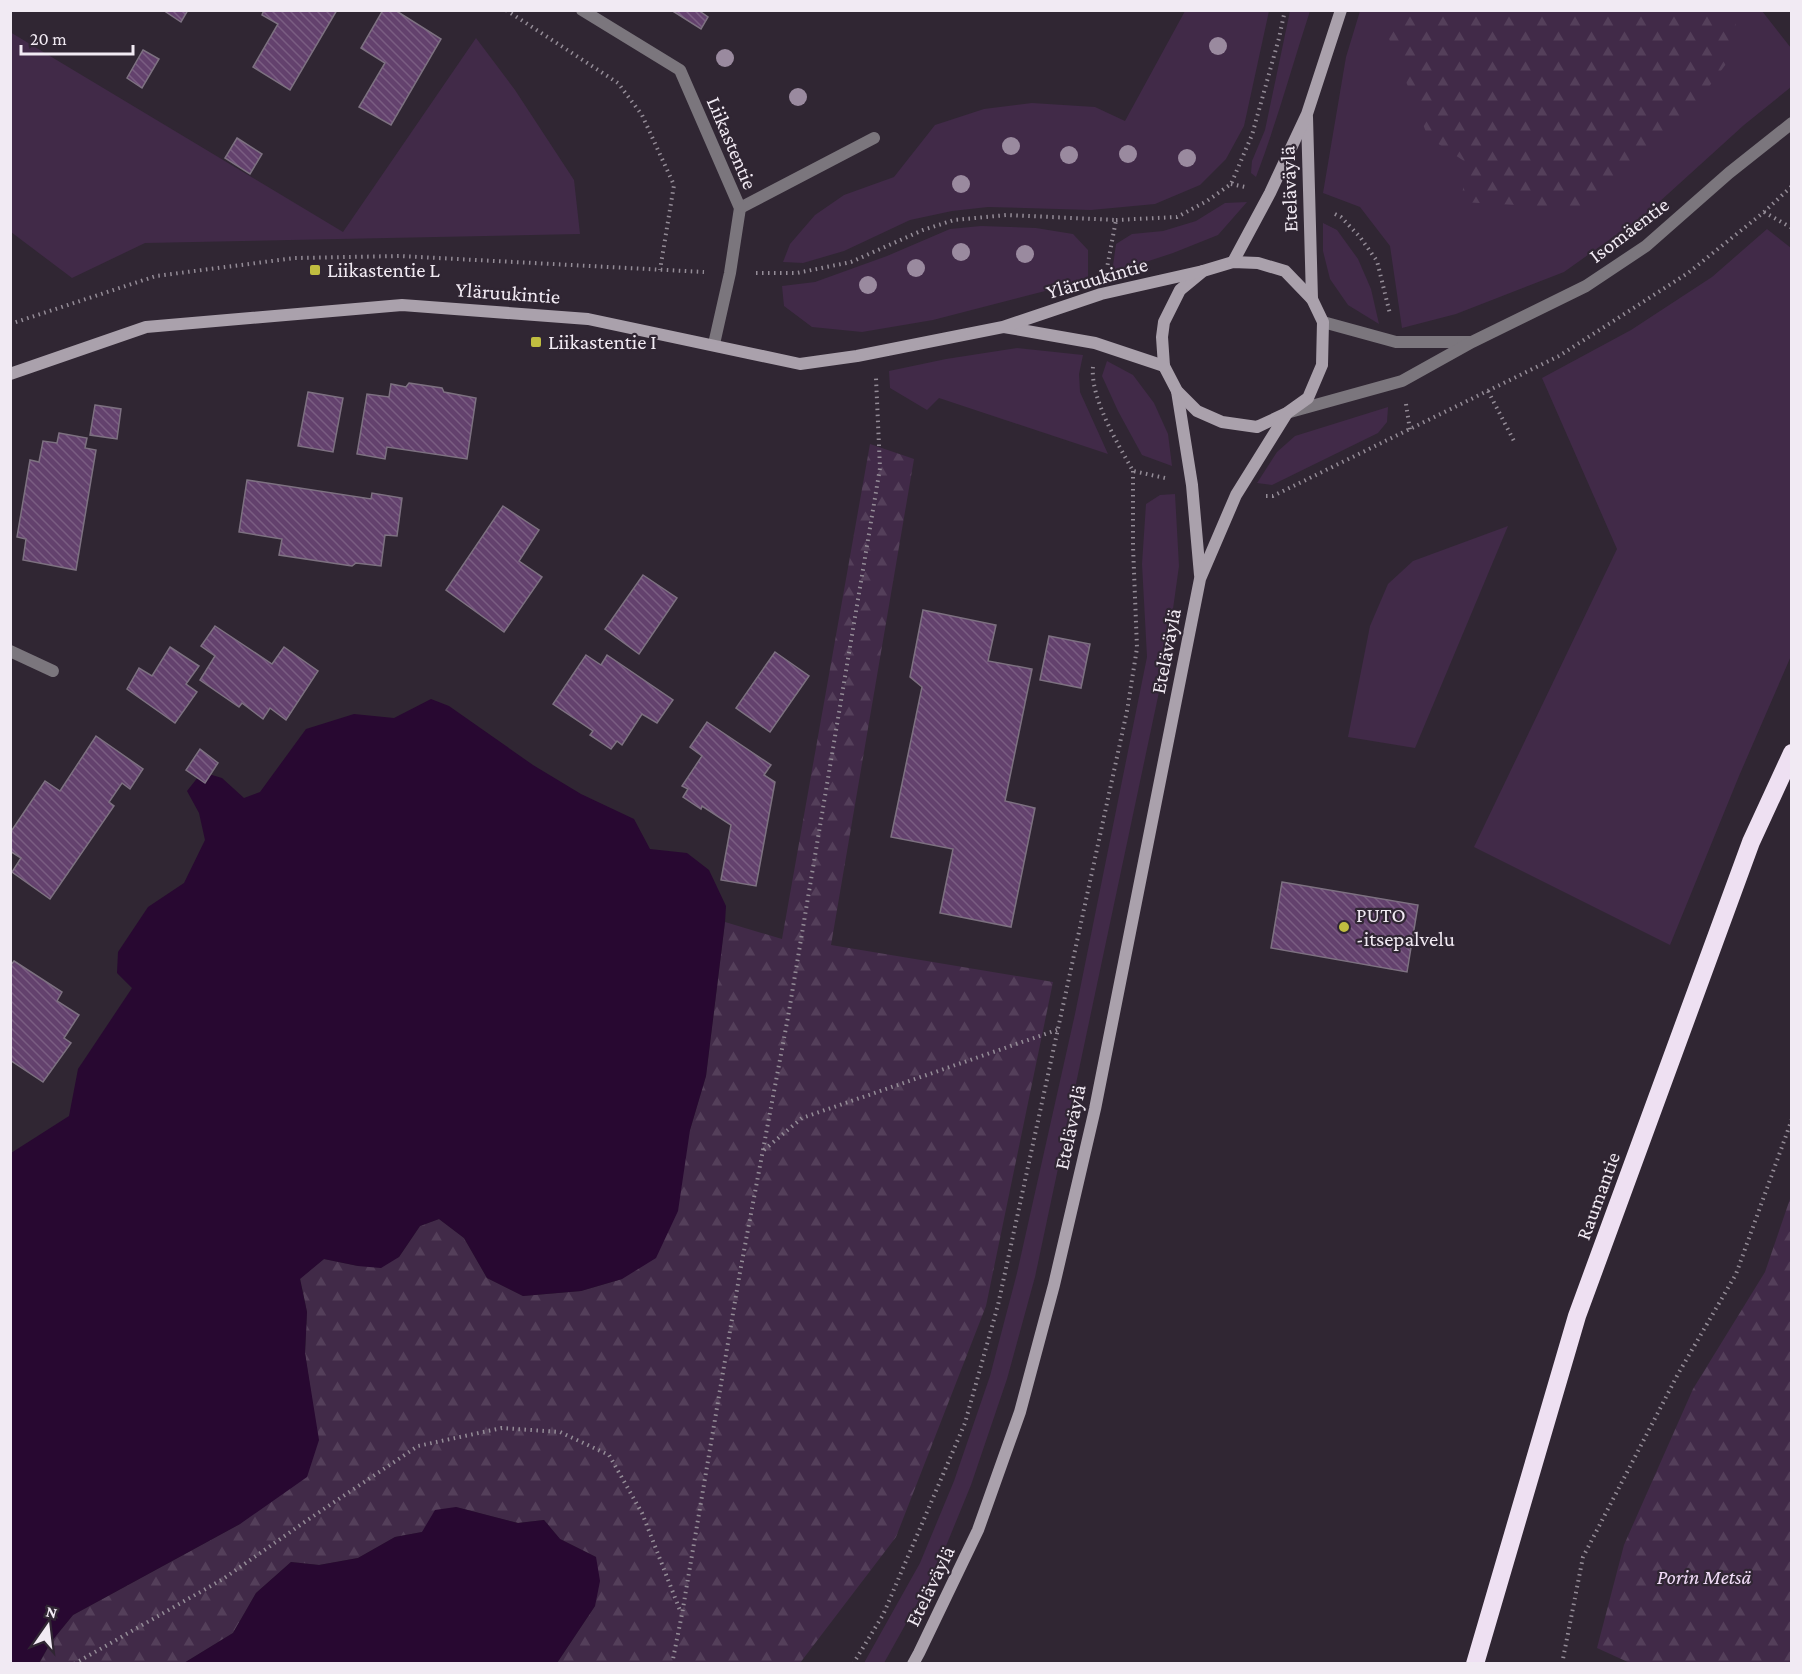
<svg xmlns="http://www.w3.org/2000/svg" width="1802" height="1674" viewBox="0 0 1802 1674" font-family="'Crimson Pro',serif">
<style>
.green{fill:#412a48}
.forest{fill:url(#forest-firs)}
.water{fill:#280831}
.building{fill:url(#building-back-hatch);stroke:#7d7181;stroke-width:1.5}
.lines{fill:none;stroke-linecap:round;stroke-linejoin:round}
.path{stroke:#948c97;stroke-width:4;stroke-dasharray:1.5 4.5;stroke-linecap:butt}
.lane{stroke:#7b767d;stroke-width:12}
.street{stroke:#7b767d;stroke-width:12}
.secondary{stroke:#aaa1ac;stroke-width:12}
.highway{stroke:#eee0f2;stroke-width:18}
.tree{fill:#9a8a9f}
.poi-dot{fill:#c0be40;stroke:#302633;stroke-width:2}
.labels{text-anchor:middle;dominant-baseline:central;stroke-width:4.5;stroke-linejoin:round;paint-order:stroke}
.street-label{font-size:21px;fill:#f1eaf3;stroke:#302633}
.poi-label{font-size:21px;fill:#f1eaf3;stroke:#302633;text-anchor:start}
.park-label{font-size:21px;font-style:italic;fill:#f0dbf7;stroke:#302633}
</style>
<defs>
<pattern id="forest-firs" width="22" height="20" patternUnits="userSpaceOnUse" patternTransform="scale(1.5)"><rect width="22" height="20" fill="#412a48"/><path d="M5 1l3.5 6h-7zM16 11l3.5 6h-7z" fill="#543f5a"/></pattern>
<pattern id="building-back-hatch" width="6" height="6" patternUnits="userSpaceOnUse" patternTransform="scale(1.5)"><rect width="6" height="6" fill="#63416d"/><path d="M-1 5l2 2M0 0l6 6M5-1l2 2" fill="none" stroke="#7a5d82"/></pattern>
</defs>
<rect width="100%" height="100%" fill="#302633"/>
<g class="green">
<polygon points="1185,11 1269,11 1244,126 1226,159 1200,185 1155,204 1091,210 988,207 952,211 910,220 844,251 803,263 783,262 790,244 815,215 844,195 894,177 935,125 984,109 1032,103 1095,107 1125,121"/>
<path d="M1290 11H1310C1292 66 1277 122 1256 177L1251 173 1252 161 1265 130Z"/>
<polygon points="1360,11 1762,11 1791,48 1791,87 1744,125 1647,213 1564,272 1456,314 1402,328 1390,246 1360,207 1323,193 1346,57"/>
<polygon points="10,32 343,232 476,38 515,90 574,180 580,234 145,243 72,278 11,232"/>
<polygon points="1247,202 1218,235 1173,253 1112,273 1116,244 1132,234 1163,231 1196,221 1225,203"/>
<polygon points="1323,223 1337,230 1358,259 1371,289 1379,324 1348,305 1330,279 1323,251"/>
<polygon points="981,226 1036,228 1073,234 1088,250 1088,280 933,320 862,332 812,327 784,306 782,286 815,282 887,256 950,229"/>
<polygon points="1767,229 1791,248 1791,656 1739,776 1670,945 1474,847 1617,549 1542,378 1631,330 1712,277"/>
<polygon points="1017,348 1083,355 1079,374 1080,392 1108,454 939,398 927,410 890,388 889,371 946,359"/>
<polygon points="1107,361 1133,375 1154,403 1168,434 1172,466 1142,455 1118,411 1102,376"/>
<polygon points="1388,407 1387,422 1378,433 1272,485 1257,483 1277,452 1295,436"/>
<polygon points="1175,494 1179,566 1166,659 1035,1277 1007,1379 971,1485 937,1568 884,1663 864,1663 920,1563 954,1481 990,1376 1017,1273 1075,1014 1147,657 1142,564 1146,504 1160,495"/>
<polygon points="1508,526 1415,748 1348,737 1370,626 1388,584 1413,561"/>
</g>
<g class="forest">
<polygon points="1378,11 1738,11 1729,60 1690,112 1591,209 1461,202 1467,163 1428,137"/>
<polygon points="870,444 914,459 831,945 1053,982 986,1306 896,1537 800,1663 557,1663 595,1606 596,1557 560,1539 544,1520 518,1523 456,1507 422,1532 395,1537 358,1558 319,1565 291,1562 256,1593 233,1633 184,1663 39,1664 51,1642 73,1615 240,1524 318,1440 305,1353 307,1312 300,1278 324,1259 358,1266 399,1257 420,1226 439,1219 464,1238 487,1278 523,1296 581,1291 622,1279 690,1130 706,1076 725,922 782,939"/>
<polygon points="1791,1196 1791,1663 1630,1663 1597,1648 1624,1545 1693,1389 1765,1272"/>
</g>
<g class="water">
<polygon points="431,699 449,706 533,765 581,794 634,819 650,849 687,853 709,870 726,906 725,922 706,1076 690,1130 678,1211 656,1258 622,1279 581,1291 523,1296 487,1278 464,1238 439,1219 420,1226 399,1257 381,1268 358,1266 324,1259 300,1279 307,1312 305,1353 319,1440 307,1477 240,1524 73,1615 51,1642 39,1663 14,1663 11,1661 11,1153 69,1116 78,1069 132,988 117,973 118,952 148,907 184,883 205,840 199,813 187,791 202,772 222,778 244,798 260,792 306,729 354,714 394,718"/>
<polygon points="456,1507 518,1523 544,1520 560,1539 596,1557 600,1581 595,1606 557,1663 184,1663 233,1633 256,1593 291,1562 319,1565 358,1558 395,1537 422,1532 435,1510"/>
</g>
<g class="building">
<polygon points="163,10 188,10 181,22"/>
<polygon points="264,10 337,10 290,90 253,67 278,24 262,15"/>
<polygon points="383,10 395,10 441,39 391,125 359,107 385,63 361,48"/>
<polygon points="671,10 698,10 708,17 701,29"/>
<polygon points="143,50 159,59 142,88 127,78"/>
<polygon points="237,138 262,154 250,174 225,158"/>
<polygon points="409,383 442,388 444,392 476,398 467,459 387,447 385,459 357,454 367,394 389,397 391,384 406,387"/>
<polygon points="308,392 343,398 333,452 298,446"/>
<polygon points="95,405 121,409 117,439 90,435"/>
<polygon points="59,433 87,438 85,448 96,450 76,570 23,560 26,539 17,537 30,460 39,462 43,441 57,443"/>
<polygon points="247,480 371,499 372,493 402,498 397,536 385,535 381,566 356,563 352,566 279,555 282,539 239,532"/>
<polygon points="503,506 539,530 519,561 542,577 504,632 446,590"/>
<polygon points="643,575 677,598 639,654 605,629"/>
<polygon points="923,610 996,625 988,661 1032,669 1005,801 1035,808 1011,927 940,913 953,849 891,837 922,687 910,677"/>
<polygon points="215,626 272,664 284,647 318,671 286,720 270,708 263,719 242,703 239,707 200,680 215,656 201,646"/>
<polygon points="1049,636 1090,644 1081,688 1040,680"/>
<polygon points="170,647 199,666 186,684 197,692 175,723 127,689 139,668 152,676"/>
<polygon points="775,652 809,676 770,732 736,708"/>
<polygon points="586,655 601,665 607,655 673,700 657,723 642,714 622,745 617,741 611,749 590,735 593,731 553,704"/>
<polygon points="707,722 771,765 764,775 775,782 756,886 721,880 731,825 702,806 701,809 683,797 688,789 682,786 702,756 690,747"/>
<polygon points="96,736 143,769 130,789 122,783 109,802 114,806 50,899 12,872 21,858 10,851 10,833 45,781 60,791"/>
<polygon points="200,749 218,763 205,783 186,770"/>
<polygon points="1282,882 1418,905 1407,972 1271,948"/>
<polygon points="14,961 62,992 57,1001 79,1015 64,1038 71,1043 43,1082 10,1060 10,966"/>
</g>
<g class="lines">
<g class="path">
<polyline points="506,10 618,83 642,115 674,185 660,270"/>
<polyline points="1231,184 1245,187"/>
<polyline points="1764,212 1792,228"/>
<polyline points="1335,214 1341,217 1360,237 1377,261 1390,314"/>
<polyline points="1116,220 1177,217 1207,201 1231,184 1252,135 1279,38 1285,10"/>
<polyline points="756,273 797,273 851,262 923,230 954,220 1007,215 1116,220 1107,268"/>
<polyline points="10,324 156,276 295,258 400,256 704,272"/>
<path d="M1093 367C1090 398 1118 444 1133 471L1165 478"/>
<polyline points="1488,391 1514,441"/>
<polyline points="1406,404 1410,430"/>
<polyline points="1266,496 1273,496 1559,356 1688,273 1764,212 1792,186"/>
<polyline points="764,1150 802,1118 1057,1030"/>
<polyline points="74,1664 223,1579 306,1521 418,1446 502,1428 560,1432 609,1455 642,1513 681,1613"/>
<polyline points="672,1664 682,1614 740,1272 788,1017 880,468 876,378"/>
<polyline points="853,1664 883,1615 965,1423 998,1305 1127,711 1137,648 1133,546 1133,471"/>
<polyline points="1562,1664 1583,1557 1678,1374 1736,1274 1792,1119"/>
</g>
<polyline class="lane" points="740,208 874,138"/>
<g class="street">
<polyline points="582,10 680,70 740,208 730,273 714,344"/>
<polyline points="1323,322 1396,342 1470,342"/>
<polyline points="1290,412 1402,381 1472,342 1586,286 1646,246 1729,173 1792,123"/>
<polyline points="10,651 53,671"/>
</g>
<g class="secondary">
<polyline points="1307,117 1312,299"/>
<polygon points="1233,262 1258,263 1285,271 1312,299 1323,322 1322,365 1308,398 1287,413 1257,427 1222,422 1197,411 1177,391 1164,366 1162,337 1164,322 1180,290 1203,271"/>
<polyline points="1233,262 1270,193 1307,114 1341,10"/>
<polyline points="1004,327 1095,343 1164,366"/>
<polyline points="10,374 146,327 402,305 588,319 800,364 857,356 1003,327 1101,294 1203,271"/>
<polyline points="1177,391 1192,485 1200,575"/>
<polyline points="913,1664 919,1653 978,1530 1020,1412 1054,1285 1095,1109 1200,579 1236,495 1287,413"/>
</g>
<polyline class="highway" points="1475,1664 1577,1316 1751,842 1792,753"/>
</g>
<g class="tree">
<circle cx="1218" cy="46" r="9"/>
<circle cx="725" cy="58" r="9"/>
<circle cx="798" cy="97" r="9"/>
<circle cx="1011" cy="146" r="9"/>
<circle cx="1128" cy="154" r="9"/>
<circle cx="1069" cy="155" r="9"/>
<circle cx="1187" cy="158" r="9"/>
<circle cx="961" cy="184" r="9"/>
<circle cx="961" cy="252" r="9"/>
<circle cx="1025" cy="254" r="9"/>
<circle cx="916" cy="268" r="9"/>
<circle cx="868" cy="285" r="9"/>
</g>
<g class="poi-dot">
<rect x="309" y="264" width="12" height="12" rx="3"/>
<rect x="530" y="336" width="12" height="12" rx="3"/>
<circle cx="1344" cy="927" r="6"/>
</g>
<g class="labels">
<g class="street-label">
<text transform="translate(732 143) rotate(67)">Liikastentie</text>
<text transform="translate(1289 189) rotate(-92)">Eteläväylä</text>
<text transform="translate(1629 230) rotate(-37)">Isomäentie</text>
<text transform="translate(1097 278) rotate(-16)">Yläruukintie</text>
<text transform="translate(508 293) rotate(4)">Yläruukintie</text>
<text transform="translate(1166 651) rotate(-79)">Eteläväylä</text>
<text transform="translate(1070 1127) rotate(-78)">Eteläväylä</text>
<text transform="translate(1598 1196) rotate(-70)">Raumantie</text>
<text transform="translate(930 1586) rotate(-64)">Eteläväylä</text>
</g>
<g class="poi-label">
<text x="327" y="270">Liikastentie L</text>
<text x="548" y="342">Liikastentie I</text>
<text x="1356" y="915">PUTO<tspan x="1356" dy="24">-itsepalvelu</tspan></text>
</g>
<g class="park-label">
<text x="1704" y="1577">Porin Metsä</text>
</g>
</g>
<rect width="1802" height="1674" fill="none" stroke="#f1eaf3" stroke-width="24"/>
<g transform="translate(48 1626) rotate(14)" stroke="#302633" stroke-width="4.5" paint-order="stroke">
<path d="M0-4.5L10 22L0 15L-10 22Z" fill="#f1eaf3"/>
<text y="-9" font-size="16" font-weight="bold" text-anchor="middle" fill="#f1eaf3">N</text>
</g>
<path d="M21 45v9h112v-9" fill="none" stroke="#f1eaf3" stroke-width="3"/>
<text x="30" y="45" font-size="18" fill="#f1eaf3" stroke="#302633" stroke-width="4.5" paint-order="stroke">20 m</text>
</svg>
